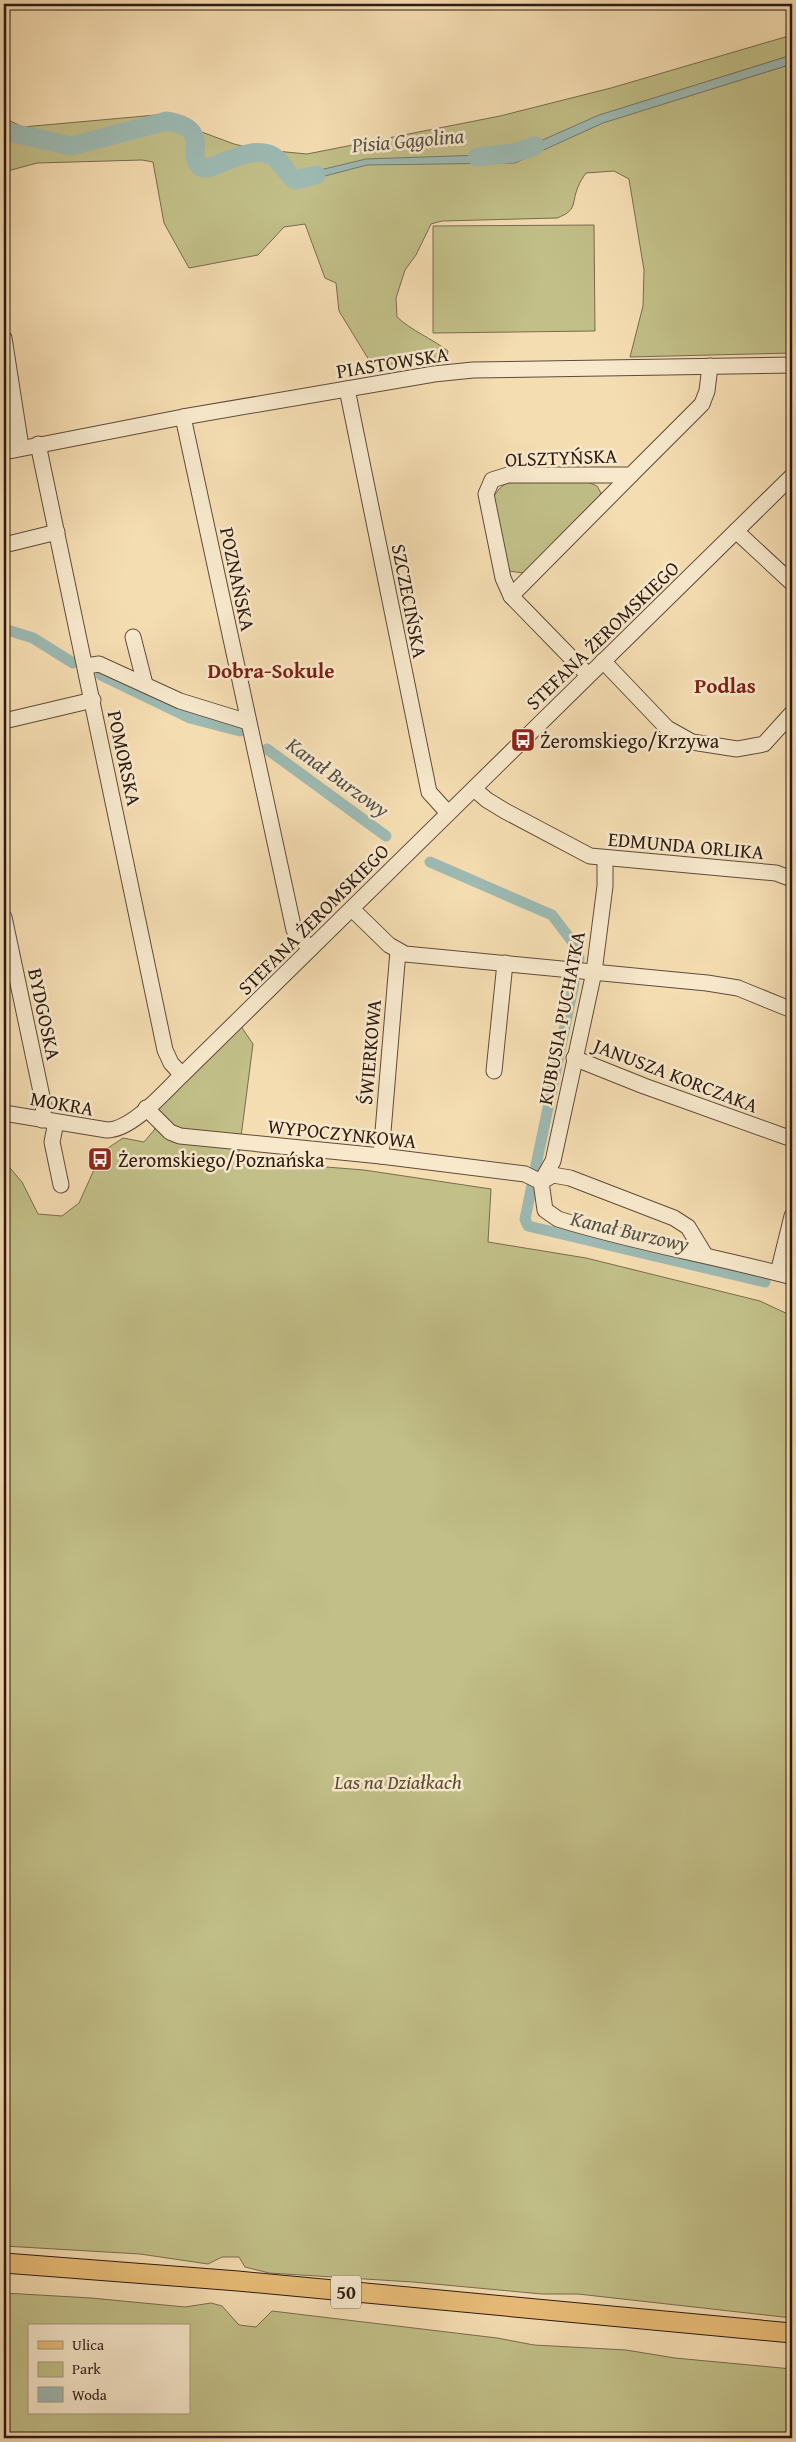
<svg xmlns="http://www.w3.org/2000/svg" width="796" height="2442" viewBox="0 0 796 2442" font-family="'Gentium Book Plus',serif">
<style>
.green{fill:#c2bf88;stroke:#786c4d;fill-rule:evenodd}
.water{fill:#9dbab3;stroke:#717a73}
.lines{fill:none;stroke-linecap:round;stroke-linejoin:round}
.canal{stroke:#9dbab3;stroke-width:11}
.river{stroke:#9dbab3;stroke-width:19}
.minor-casing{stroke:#604b3a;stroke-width:17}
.major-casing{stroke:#2e1a12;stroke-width:21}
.minor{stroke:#f8e9cd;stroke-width:15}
.major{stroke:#eabe79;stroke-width:19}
.labels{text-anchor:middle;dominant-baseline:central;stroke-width:5;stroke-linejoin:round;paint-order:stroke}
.shield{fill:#f8e9cd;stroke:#6b584a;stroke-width:1}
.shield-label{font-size:19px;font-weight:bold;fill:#2e1a12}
.street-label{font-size:20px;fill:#2e1a12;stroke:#f8e9cd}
.poi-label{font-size:20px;fill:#2e1a12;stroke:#f8e9cd;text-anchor:start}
.park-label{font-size:20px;font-style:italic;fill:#5a4c35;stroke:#f8e9cd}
.water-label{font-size:21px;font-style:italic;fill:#55524a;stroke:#f8e9cd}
.neighbourhood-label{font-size:21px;font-weight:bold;fill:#7a1f14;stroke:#f8e9cd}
</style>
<rect width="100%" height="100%" fill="#f5ddb2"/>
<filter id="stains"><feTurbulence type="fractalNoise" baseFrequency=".004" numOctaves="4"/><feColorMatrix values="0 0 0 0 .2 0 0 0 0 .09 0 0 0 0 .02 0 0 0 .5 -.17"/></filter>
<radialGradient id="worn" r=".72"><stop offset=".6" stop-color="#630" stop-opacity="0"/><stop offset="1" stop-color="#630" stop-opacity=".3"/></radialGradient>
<g class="green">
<path d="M792 35V55L617 110 619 117 792 64V353L630 357 643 306 644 270 629 179 614 171 586 173C583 177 580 182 578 187 571 204 578 210 557 218L442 221 431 224 416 255 405 270 396 298 397 317C412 331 431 338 448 351L446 361 372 365 339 311 336 283 325 278 305 224 284 227 258 255 189 268 164 223 153 162 142 160 37 163 4 172V118L23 127 156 115 234 144 254 149 307 154 500 116 611 88Z"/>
<polygon points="594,225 595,331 433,333 433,226"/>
<path d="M583 480 597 486 601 493 598 500 523 573 509 571 506 567 494 496C500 487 504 483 515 481Z"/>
<polygon points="240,1025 253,1044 238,1160 364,1170 491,1189 488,1242 586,1258 760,1301 792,1316 792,2318 578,2294 542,2294 413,2282 269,2273 245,2267 239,2257 222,2257 208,2264 140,2254 4,2246 4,1161 22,1182 38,1214 62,1216 79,1203 102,1152 123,1138 144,1142 155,1129 149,1114"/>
<path d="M4 2293 91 2298 185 2307 211 2303 222 2306 239 2325 256 2327 272 2311 497 2338 534 2345 626 2350 675 2358 792 2369V2438H4ZM29 2326H189V2413H29Z"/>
</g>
<polygon class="water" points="792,55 792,64 603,123 515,163 367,165 298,183 291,177 366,159 511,154 599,115"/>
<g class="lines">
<g class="canal">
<polyline points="4,629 33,638 73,663"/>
<polyline points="101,675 190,718 240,731"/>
<polyline points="267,749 386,836"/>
<polyline points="430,862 552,915 578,949 579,960"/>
<polyline points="535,1170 574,983"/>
<polyline points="532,1185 525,1219 528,1226 765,1282"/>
</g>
<g class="river">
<path d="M4 131 71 146 167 121C214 129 184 155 201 167 211 174 245 144 271 155 282 160 285 173 295 180L316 175"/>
<polyline points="477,157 513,153 535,146"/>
</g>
<defs>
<g id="minor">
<polyline points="4,338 21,447"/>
<polyline points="347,389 429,792 448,813"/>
<polyline points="183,417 294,930 310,949"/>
<polyline points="4,431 21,447"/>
<polyline points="38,444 165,1050 171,1063 182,1075"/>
<polyline points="4,452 183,417 434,374 473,370 792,365"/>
<polyline points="736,531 792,583"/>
<polyline points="4,545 57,532"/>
<polyline points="511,596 631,475"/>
<polyline points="133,637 145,684"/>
<polyline points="603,661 667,728 692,742 737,749 764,744 792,713"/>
<polyline points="86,666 99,664 180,701 248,722"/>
<polyline points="588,675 511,596 503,578 486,494 492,480 508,475 631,475 702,404 707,391 710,366"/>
<polyline points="4,721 93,700"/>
<polyline points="474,789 487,800 505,811 590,856 776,873 792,879"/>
<polyline points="352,909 389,945 405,954 707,983 738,988 792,1010"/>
<polyline points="4,917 44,1106 42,1120"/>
<polyline points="574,1058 644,1086 792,1139"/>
<polyline points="494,1071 505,963"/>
<path d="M146 1108 170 1132 180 1136 381 1156 525 1174 541 1182 545 1210 558 1219C635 1243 715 1256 792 1277"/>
<path d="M4 1113 107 1130C132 1130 164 1092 182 1075L792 476"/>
<polyline points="56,1122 52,1142 61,1185"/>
<polyline points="381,1156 398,951"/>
<polyline points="541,1182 553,1161 594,972 605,886 605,859"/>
<polyline points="541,1182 553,1175 570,1178 674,1218 688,1227 705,1255"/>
<polyline points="778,1273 792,1216"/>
</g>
<polyline id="major" points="4,2263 238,2281 792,2333"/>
</defs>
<use href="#minor" class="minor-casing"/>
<use href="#major" class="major-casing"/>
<use href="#minor" class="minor"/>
<use href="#major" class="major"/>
</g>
<defs>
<symbol id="bus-square" viewBox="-11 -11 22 22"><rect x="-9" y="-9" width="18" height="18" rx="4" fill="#8f2418" stroke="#f8e9cd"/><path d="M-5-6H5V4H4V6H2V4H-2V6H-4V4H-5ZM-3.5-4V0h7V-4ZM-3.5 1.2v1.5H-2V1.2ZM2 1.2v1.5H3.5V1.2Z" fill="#fff"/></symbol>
</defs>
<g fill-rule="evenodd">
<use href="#bus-square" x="509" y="726" width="28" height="28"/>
<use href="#bus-square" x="86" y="1145" width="28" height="28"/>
</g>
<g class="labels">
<rect class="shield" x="331" y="2275.5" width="30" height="33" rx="4"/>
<g class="shield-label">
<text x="346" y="2292">50</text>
</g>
<g class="street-label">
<text transform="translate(392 362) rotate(-9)">PIASTOWSKA</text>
<text transform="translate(561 457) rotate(-2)">OLSZTYŃSKA</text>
<text transform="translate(238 579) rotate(78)">POZNAŃSKA</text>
<text transform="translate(410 601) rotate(79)">SZCZECIŃSKA</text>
<text transform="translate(602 635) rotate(-44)">STEFANA ŻEROMSKIEGO</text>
<text transform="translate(125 758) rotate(78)">POMORSKA</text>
<text transform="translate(686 845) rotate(5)">EDMUNDA ORLIKA</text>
<text transform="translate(313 919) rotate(-45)">STEFANA ŻEROMSKIEGO</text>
<text transform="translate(45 1014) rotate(78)">BYDGOSKA</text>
<text transform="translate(561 1018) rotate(-79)">KUBUSIA PUCHATKA</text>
<text transform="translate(369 1052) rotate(-85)">ŚWIERKOWA</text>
<text transform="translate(676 1075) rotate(21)">JANUSZA KORCZAKA</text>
<text transform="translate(62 1103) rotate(10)">MOKRA</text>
<text transform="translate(342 1133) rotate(6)">WYPOCZYNKOWA</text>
</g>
<g class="poi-label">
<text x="540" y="740">Żeromskiego/Krzywa</text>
<text x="118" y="1159">Żeromskiego/Poznańska</text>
</g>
<g class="park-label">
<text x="398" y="1781">Las na Działkach</text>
</g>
<g class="water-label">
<text transform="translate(408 140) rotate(-5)">Pisia Gągolina</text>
<text transform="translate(338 777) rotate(36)">Kanał Burzowy</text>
<text transform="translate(630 1231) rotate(13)">Kanał Burzowy</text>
</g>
<g class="neighbourhood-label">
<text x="271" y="670">Dobra-Sokule</text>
<text x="725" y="685">Podlas</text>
</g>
</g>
<rect width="796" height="2442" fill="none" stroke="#f5ddb2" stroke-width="20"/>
<rect x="5" y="5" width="786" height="2432" fill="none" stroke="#2e1a12" stroke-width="2.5"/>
<rect x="10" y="10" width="776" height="2422" fill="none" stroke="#2e1a12"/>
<rect x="28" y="2324" width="162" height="90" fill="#f8e9cd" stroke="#a79682"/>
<rect x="38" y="2341" width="25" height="8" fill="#eabe79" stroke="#a79682"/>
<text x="72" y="2350" font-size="15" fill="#2e1a12">Ulica</text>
<rect x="38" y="2362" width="25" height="15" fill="#c2bf88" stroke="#a79682"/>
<text x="72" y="2374" font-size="15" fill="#2e1a12">Park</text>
<rect x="38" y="2387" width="25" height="15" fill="#9dbab3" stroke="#a79682"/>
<text x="72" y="2400" font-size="15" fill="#2e1a12">Woda</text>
<rect width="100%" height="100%" filter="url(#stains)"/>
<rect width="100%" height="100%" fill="url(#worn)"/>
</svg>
